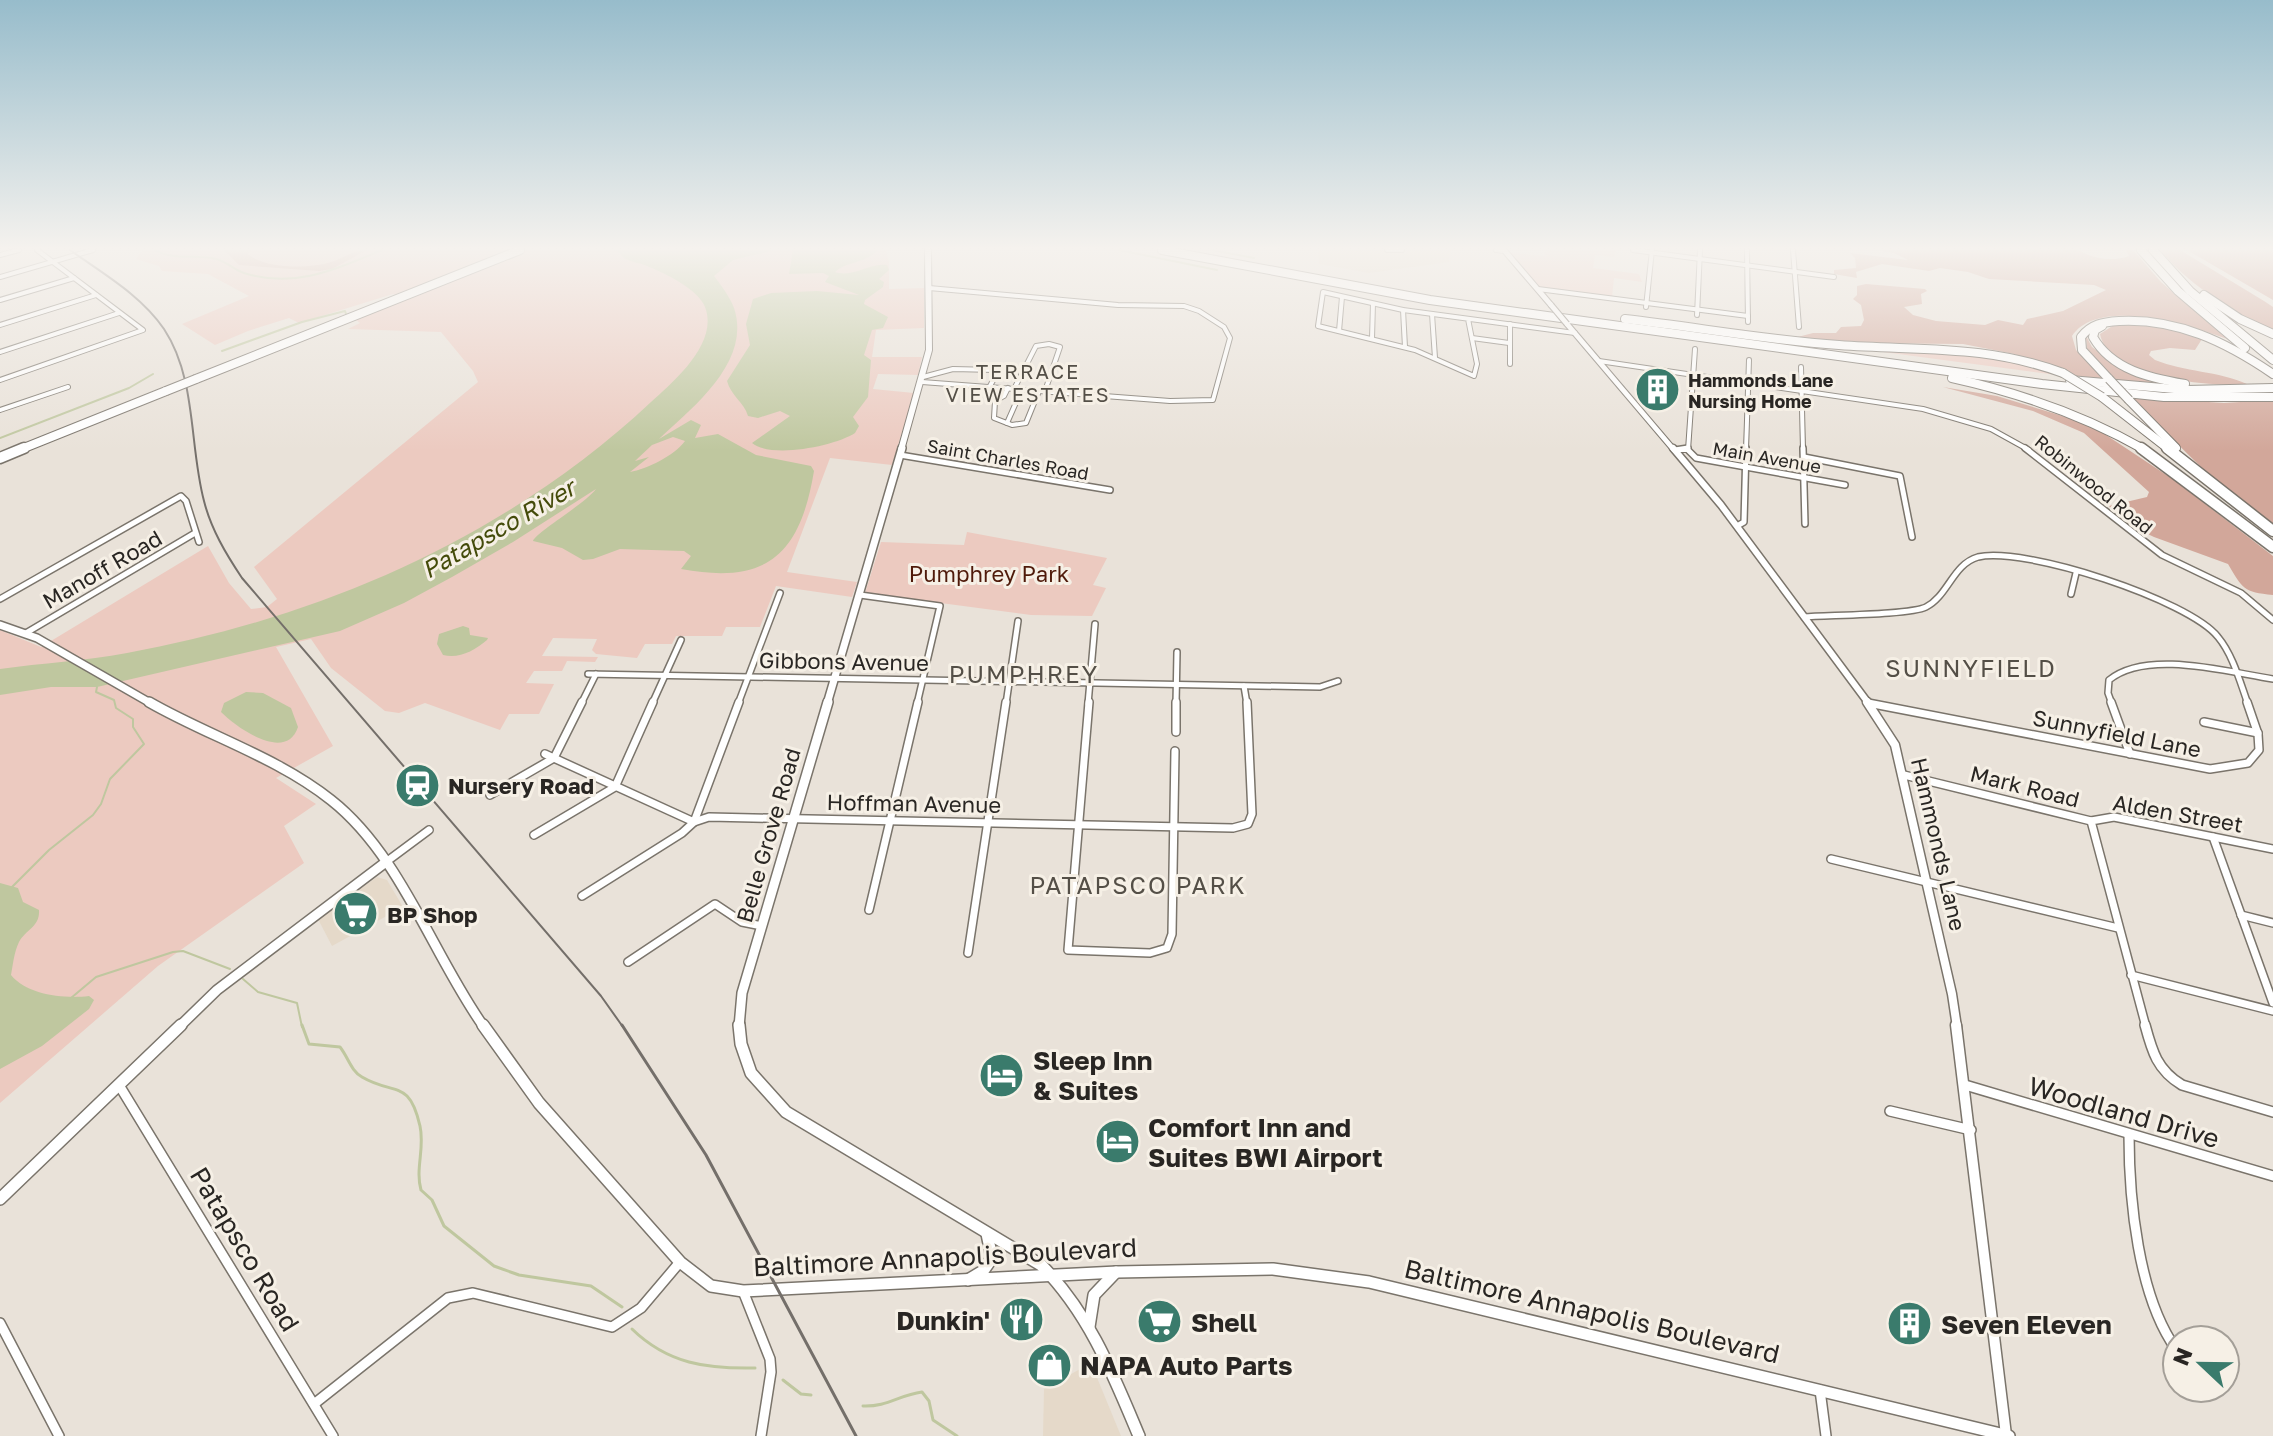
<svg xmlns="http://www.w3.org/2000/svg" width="2273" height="1436" viewBox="0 0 2273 1436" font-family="'Golos Text',sans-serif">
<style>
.built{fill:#e5d9c9}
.green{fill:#eccac0}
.forest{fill:#d2a79a}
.water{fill:#bfc79f;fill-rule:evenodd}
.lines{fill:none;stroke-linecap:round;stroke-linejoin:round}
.stream-far1{stroke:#bfc79f;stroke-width:2}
.stream{stroke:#bfc79f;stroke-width:3}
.minor-far3-casing{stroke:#7a746b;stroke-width:6}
.minor-far2-casing{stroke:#7a746b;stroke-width:8}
.minor-far1-casing{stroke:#7a746b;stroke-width:10}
.minor-casing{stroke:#7a746b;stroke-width:12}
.tertiary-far3-casing{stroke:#7a746b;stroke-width:7}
.tertiary-far2-casing{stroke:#7a746b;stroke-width:9}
.tertiary-far1-casing{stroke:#7a746b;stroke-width:11}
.tertiary-casing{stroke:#7a746b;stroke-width:13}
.secondary-far3-casing{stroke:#7a746b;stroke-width:8}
.secondary-far2-casing{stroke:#7a746b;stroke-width:10}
.secondary-far1-casing{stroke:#7a746b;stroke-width:12}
.secondary-casing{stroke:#7a746b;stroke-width:14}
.motorway-far1-casing{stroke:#7a746b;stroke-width:10}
.motorway-casing{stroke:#7a746b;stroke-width:13}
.minor-far3{stroke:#fff;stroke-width:4}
.minor-far2{stroke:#fff;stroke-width:5}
.minor-far1{stroke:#fff;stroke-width:7}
.minor{stroke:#fff;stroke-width:9}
.tertiary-far3{stroke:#fff;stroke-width:5}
.tertiary-far2{stroke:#fff;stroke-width:6}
.tertiary-far1{stroke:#fff;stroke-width:8}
.tertiary{stroke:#fff;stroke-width:10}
.secondary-far3{stroke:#fff;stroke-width:6}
.secondary-far2{stroke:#fff;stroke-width:7}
.secondary-far1{stroke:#fff;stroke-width:9}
.secondary{stroke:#fff;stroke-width:11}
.motorway-far1{stroke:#fff;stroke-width:8}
.motorway{stroke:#fff;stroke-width:10}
.tram-far1{stroke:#746f6a;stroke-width:2}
.tram{stroke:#746f6a;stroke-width:3}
.tertiary-bridge-casing{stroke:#7a746b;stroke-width:7;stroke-linecap:butt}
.motorway-bridge-casing{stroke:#7a746b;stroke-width:10;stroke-linecap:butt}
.tertiary-bridge{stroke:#fff;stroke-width:5}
.motorway-bridge{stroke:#fff;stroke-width:8}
.labels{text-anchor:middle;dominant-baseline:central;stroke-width:6;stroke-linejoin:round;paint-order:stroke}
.far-poi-label{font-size:18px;font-weight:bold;fill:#292623;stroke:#f6f0e6;text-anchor:start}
.far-street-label{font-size:18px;fill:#292623;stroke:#f6f0e6}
.far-neighbourhood-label{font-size:20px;letter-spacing:2px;fill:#544f47;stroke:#f6f0e6}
.street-label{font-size:22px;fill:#292623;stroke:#f6f0e6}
.park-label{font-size:22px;fill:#4f1a0a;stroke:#f6f0e6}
.poi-label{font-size:22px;font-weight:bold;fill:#292623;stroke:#f6f0e6;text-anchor:start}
.water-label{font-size:24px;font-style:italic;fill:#444b0a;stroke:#f6f0e6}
.neighbourhood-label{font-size:24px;letter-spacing:2px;fill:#544f47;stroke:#f6f0e6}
.near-poi-label{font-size:26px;font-weight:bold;fill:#292623;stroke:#f6f0e6;text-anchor:start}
.near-street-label{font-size:26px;fill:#292623;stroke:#f6f0e6}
</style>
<rect width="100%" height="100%" fill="#e9e2d9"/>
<g class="built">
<polygon points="1318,250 1450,250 1449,262 1369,273 1319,264"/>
<polygon points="377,877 387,880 403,907 332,946 318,919"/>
<polygon points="1091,1363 1121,1436 1043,1436 1044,1389"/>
</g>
<g class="green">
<polygon points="143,250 886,250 889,262 889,289 924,288 924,328 876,330 872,357 922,357 918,375 878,374 873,389 914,393 892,465 830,458 787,572 857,582 852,597 776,586 760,627 726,627 722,636 676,636 672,644 645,644 637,658 596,654 592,650 597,639 553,638 542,656 598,657 595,662 567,661 562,671 534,671 526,683 554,684 539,714 509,714 500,730 425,703 399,713 385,711 331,668 311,639 276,647 333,746 276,778 316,804 284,826 304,863 158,966 0,1103 0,630 41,647 208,546 229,583 251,609 267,607 277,599 254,567 478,382 473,371 441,332 348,329 360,323 356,320 406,299 393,294 299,323 289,318 248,331 215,345 182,324 249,296 208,274 162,271 159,266 136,259"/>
<polygon points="1556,250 1616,250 1614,257 1595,255 1593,268 1639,274 1642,282 1614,278 1612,297 1539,288 1510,253 1546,256 1544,252"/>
<polygon points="1868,350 1980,353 2065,376"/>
<polygon points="967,532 1107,558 1093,585 1106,588 1092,616 1031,615 865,593 881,542 964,545"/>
</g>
<g class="forest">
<path d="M224 250H251L248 254C264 269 310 269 331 262 344 258 353 250 367 250L332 269 319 271 239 265Z"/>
<path d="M1877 250H2078C2094 259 2112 262 2129 256L2126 250H2133L2161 282 2227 339C2191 325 2098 296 2072 336L2076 350 2104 380 2074 377 2014 354 1963 344 1845 343 1794 338 1813 333H1836L1841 327 1861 326 1864 320 1861 305 1853 299 1857 295V286L1866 284 1925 289 1927 291 1921 294 1922 304 1904 307 1913 315 1936 321 1985 325 1998 320 2023 325 2027 319 2063 311 2106 290 2094 285 1989 279 1968 272 1940 268 1929 271 1882 264 1856 272 1857 278 1834 274V270L1856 268 1855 258 1850 253 1908 260 1894 253Z"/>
<path d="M2160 250H2180L2264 301 2273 307V332C2231 310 2191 287 2160 250Z"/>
<polygon points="2187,250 2273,250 2273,300"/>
<path d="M2127 322 2176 328 2202 339 2195 350 2170 348 2151 351 2149 355 2155 360C2185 372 2218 371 2247 384 2211 387 2109 379 2100 334L2114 325Z"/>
<polygon points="2086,336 2092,347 2113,362 2179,386 2117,383 2087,351"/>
<path d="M1943 387 1997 396 2069 418 2103 433 2174 480 2273 556V595C2243 592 2243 589 2228 564L2154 537 2133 527 2109 506 2147 497 2149 492 2084 433 2033 411Z"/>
<polygon points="2130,397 2224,403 2273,400 2273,527 2207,473"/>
</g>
<g class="water">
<path d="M616 250H774L733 260 714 276C721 285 730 297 734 308 752 362 692 408 659 439L691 420 701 425 695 438 718 434 756 455 811 466 814 471C800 555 767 585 681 569L691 556 684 551 620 549 593 559 583 560 562 548 533 541C536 532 585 504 596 489L513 542 452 577 404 603 340 631 97 687H51L0 695V669C42 663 85 661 127 653 320 618 506 538 651 402 674 381 719 343 705 307 699 290 665 273 647 266 641 263 630 262 624 258 621 256 620 252 616 250ZM673 437 685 441C674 456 647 469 630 472L649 457 635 461 652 445Z"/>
<path d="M793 250H878C865 264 846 261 835 272 853 278 869 263 887 265L889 270 879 279 884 282 883 287 865 300 864 304 888 317 883 328 872 330 864 355 871 360 868 397 853 417 859 426 855 433C835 446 772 459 752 443L790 416 780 411 758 418 748 416C744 402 731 396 727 381L750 345 746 324 753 299 771 293 817 291 859 295 825 282 829 276 823 273 789 274Z"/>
<path d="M463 626 469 628 470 635 488 638 487 640C474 651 459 659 443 655L437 644 439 634Z"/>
<path d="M246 692 263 693 291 708 298 727C286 763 237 728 221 712L224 703Z"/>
<path d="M0 883 18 888 23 902 39 910C40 927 26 929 19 942 14 952 13 965 11 975 27 995 64 999 89 996L94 1000 89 1009 42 1046 0 1069Z"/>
</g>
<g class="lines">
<g class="stream-far1">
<path d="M155 250C174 261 195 254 216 259 226 261 234 270 244 273 295 289 336 269 382 250"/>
<polyline points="1119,250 1217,270"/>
<polyline points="1212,250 1254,258"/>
<polyline points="222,351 302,322 345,311 346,314"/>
<polyline points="0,438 129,388 153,374"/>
<polyline points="11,888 49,850 93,815 101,804 110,779 144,744 133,727 133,719 116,708 114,700 96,692 97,687"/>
<polyline points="243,979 258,992 297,1003 302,1027"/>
<polyline points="71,998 96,977 173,952 183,951 230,969"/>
</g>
<g class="stream">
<path d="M302 1025 309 1044 340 1047C348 1057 351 1071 362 1077 394 1096 409 1078 420 1126 425 1148 415 1169 421 1190L432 1200 444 1226 494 1266 519 1275 591 1286 622 1307"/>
<path d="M632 1329C668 1364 707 1369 755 1368"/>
<polyline points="783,1380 801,1394 811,1395"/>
<path d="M863 1406C887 1407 899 1395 922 1392L929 1401 933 1420 957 1436"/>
</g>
<defs>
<g id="minor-far3">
<polyline points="1387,250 1402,250"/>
<polyline points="1496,250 1505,251"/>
<polyline points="1633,250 1834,277"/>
<polyline points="1747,250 1748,322"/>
<polyline points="1793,250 1799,327"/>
<polyline points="0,255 19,250"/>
<polyline points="0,277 93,250"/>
<polyline points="1538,289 1748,316"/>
<polyline points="0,300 74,278"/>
<polyline points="1646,307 1652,250"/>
<polyline points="1403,310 1405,347"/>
<polyline points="1432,314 1435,358"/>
<polyline points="1697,315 1700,250"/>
<polyline points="1468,319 1477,364 1474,376 1415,350 1318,326 1323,292 1403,310 1575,333"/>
<polyline points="1510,324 1510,364"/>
<polyline points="0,325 96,295"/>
<polyline points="1339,331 1342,297"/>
<polyline points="1372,338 1373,304"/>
<polyline points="1472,338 1509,343"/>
<polyline points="0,352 119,313"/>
<polyline points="1599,361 1923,409 1991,429 2029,450"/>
<polyline points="1801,367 1803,450"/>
<polyline points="923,377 953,369 995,370 997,373 990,386"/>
<polyline points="0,380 143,330 37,250"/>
<polyline points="922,382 1170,401 1213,400 1230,338 1224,327 1199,311 1184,306 1118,305 929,288"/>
<polyline points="1008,388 1004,396 995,401 994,418 1012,425 1026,423 1039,391"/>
<polyline points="1014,389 1036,346 1049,344 1060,347 1045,391"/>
<polyline points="0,410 68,387"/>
<polyline points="1007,423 1022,389"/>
<polyline points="1675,450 1688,450 1695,349"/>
<polyline points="1746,450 1749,360"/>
</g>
<g id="minor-far2">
<polyline points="1803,448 1805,524"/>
<polyline points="2025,448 2162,555 2241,593 2273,620"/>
<polyline points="1675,450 1688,448"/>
<polyline points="1688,450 1696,458 1845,485"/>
<polyline points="900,455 1110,490"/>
<polyline points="1804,457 1900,476 1912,537"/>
<polyline points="1737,526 1744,522 1746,448"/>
<polyline points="2071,594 2076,573"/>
<polyline points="860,595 940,606 917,704"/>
<polyline points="0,599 181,496 186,501 199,542"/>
<path d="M1804 617C1827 615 1910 615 1926 607 1948 596 1953 564 1978 557 2024 546 2189 600 2218 637 2233 655 2240 682 2248 704"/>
<polyline points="26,633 195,533"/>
<polyline points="588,674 1320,687 1338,681"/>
<polyline points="1244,686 1247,704"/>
<polyline points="1868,703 1872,704"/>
<polyline points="581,704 596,674"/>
<polyline points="652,704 681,640"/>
<polyline points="738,704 780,593"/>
<polyline points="1006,704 1018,621"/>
<polyline points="1088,704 1095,624"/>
<polyline points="1176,704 1177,652"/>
<path d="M2112 704 2108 693 2109 680C2147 649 2227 672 2273 679"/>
</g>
<g id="minor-far1">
<polyline points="1089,702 1068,950 1150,953 1167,948 1172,934 1175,751"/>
<polyline points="2111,702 2130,754"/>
<polyline points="1868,703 2210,769 2248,763 2259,750 2258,734 2247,702"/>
<polyline points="2204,722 2258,733"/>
<polyline points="1176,732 1176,702"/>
<polyline points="545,754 694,822 709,817 1233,828 1248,824 1252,814 1247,702"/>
<polyline points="1904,775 2091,821"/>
<polyline points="490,795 554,758 582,702"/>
<polyline points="534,835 615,787 653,702"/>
<polyline points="2213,837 2273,1003"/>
<polyline points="1831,859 2118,928"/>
<polyline points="386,862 429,830"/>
<polyline points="582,896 682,833 694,822 739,702"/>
<polyline points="869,910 918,702"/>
<polyline points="2241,915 2273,923"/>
<polyline points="968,953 1006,702"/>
<polyline points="628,962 715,904 742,922 762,926"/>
<polyline points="2131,975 2273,1011"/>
<polyline points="2146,1027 2091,821 2114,817 2273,849"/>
</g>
<g id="minor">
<path d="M2145 1025C2152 1051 2157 1070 2182 1085L2273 1112"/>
<polyline points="119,1085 333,1436"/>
<polyline points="1965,1085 2273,1176"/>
<polyline points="1890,1111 1971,1130"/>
<path d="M2129 1135C2129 1199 2138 1296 2176 1349"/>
<polyline points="743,1291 770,1359 771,1372 761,1436"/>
<polyline points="0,1323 59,1436"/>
<polyline points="1820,1390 1826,1436"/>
<polyline points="314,1404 448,1298 473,1293 612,1327 641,1308 680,1262"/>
</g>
<g id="tertiary-far3">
<polyline points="1504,250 1551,305"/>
<polyline points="1567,324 1674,450"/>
</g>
<polyline id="tertiary-far2" points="1673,448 1721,505 1869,704"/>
<polyline id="tertiary-far1" points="1867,702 1895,745 1952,994 1957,1027"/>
<polyline id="tertiary" points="1956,1025 2006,1435"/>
<polyline id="secondary-far3" points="901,450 929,350 928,250"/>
<g id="secondary-far2">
<polyline points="0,625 37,638 152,704"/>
<polyline points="827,704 902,448"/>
</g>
<g id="secondary-far1">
<path d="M149 702C208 736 277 757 331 800 401 855 433 956 484 1027"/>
<polyline points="179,1027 217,990 386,862"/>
<polyline points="739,1027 742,993 828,702"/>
</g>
<g id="secondary">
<polyline points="483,1025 539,1103 680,1262 711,1286 743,1291 1117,1272 1273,1269 1369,1282 2009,1436"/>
<path d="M739 1025 741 1044 751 1073 786 1112 1041 1265C1089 1313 1113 1374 1139 1436"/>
<polyline points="0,1199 181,1025"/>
<polyline points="968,1280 983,1271 992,1258 987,1234"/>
<polyline points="1089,1327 1094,1295 1116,1272"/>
</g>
<g id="motorway-far1">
<polyline points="1162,250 1430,300 2042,384 2164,397 2273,397"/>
<polyline points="2141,250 2178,291 2245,348"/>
<polyline points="2153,250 2190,291 2273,360"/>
<polyline points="2204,295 2240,319 2273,334"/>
<path d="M1625 319C1696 327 1767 340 1839 345 1920 351 1984 344 2063 373"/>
<path d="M2102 326 2095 330 2093 337C2112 370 2150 378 2185 384"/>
<path d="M1952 378C2020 393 2084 415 2145 450"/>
<polyline points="196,379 520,250"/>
<path d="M2109 379 2082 350 2081 337C2091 324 2103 322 2119 321 2177 318 2226 342 2273 374"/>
<polyline points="2070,380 2186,390 2273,388"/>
<polyline points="2102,397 2170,450"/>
<polyline points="2129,400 2176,448"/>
<polyline points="19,450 166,391"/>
</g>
<g id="motorway">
<polyline points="2141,448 2273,547"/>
<polyline points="2167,448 2273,531"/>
<polyline points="0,458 24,448"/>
</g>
</defs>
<use href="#minor-far3" class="minor-far3-casing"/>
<use href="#minor-far2" class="minor-far2-casing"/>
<use href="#minor-far1" class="minor-far1-casing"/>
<use href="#minor" class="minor-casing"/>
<use href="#tertiary-far3" class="tertiary-far3-casing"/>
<use href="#tertiary-far2" class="tertiary-far2-casing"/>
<use href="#tertiary-far1" class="tertiary-far1-casing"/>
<use href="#tertiary" class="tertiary-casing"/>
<use href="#secondary-far3" class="secondary-far3-casing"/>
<use href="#secondary-far2" class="secondary-far2-casing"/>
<use href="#secondary-far1" class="secondary-far1-casing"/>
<use href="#secondary" class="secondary-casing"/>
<use href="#motorway-far1" class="motorway-far1-casing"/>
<use href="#motorway" class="motorway-casing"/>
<use href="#minor-far3" class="minor-far3"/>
<use href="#minor-far2" class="minor-far2"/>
<use href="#minor-far1" class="minor-far1"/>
<use href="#minor" class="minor"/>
<use href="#tertiary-far3" class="tertiary-far3"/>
<use href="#tertiary-far2" class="tertiary-far2"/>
<use href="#tertiary-far1" class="tertiary-far1"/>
<use href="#tertiary" class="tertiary"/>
<use href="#secondary-far3" class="secondary-far3"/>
<use href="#secondary-far2" class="secondary-far2"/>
<use href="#secondary-far1" class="secondary-far1"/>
<use href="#secondary" class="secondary"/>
<use href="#motorway-far1" class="motorway-far1"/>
<use href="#motorway" class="motorway"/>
<path class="tram-far1" d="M70 250C102 273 141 295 164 329 197 379 189 445 204 501 211 529 226 554 242 578L601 996 623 1027"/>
<polyline class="tram" points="622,1025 706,1155 856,1436"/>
<defs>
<polyline id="tertiary-bridge" points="1551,305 1567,324"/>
<g id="motorway-bridge">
<polyline points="2063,373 2102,397"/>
<polyline points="2109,379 2129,400"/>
<polyline points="166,391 196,379"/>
</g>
</defs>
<use href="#tertiary-bridge" class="tertiary-bridge-casing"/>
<use href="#motorway-bridge" class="motorway-bridge-casing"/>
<use href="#tertiary-bridge" class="tertiary-bridge"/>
<use href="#motorway-bridge" class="motorway-bridge"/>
</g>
<linearGradient id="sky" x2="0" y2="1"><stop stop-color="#97bccb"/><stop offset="0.55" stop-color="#f5f2ee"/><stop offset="1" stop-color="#f5f2ee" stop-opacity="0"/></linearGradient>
<rect width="2273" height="451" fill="url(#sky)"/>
<defs>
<symbol id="building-disc" viewBox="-11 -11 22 22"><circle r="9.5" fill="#3a7b6c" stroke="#f6f0e6"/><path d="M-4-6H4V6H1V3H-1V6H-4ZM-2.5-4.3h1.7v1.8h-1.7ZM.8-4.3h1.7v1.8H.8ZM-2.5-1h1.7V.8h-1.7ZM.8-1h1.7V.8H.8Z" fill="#fff"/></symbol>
<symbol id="station-disc" viewBox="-11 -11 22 22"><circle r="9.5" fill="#3a7b6c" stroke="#f6f0e6"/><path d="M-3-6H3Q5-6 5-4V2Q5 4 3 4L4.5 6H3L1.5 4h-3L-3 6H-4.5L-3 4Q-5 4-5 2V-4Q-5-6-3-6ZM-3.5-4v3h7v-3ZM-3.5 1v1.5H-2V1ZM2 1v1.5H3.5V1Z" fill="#fff"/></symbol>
<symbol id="supermarket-disc" viewBox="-11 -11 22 22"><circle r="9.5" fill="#3a7b6c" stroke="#f6f0e6"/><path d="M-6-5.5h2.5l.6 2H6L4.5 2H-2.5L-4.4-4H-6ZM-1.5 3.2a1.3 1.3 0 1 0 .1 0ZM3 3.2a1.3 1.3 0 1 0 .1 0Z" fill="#fff"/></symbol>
<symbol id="hotel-disc" viewBox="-11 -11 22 22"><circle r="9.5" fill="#3a7b6c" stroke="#f6f0e6"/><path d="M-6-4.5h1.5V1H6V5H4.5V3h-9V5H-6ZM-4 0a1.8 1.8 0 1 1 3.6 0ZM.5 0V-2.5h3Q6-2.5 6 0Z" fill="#fff"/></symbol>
<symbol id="restaurant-disc" viewBox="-11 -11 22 22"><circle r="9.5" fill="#3a7b6c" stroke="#f6f0e6"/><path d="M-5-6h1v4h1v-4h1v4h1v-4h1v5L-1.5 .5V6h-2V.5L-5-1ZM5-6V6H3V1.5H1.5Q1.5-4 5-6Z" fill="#fff"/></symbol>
<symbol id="shop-disc" viewBox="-11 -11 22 22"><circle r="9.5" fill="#3a7b6c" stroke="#f6f0e6"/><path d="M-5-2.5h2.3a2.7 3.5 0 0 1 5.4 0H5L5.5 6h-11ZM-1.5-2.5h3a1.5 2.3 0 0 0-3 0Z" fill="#fff"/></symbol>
</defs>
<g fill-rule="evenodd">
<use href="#building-disc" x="1632" y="364" width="51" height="51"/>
<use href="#station-disc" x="392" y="760" width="51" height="51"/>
<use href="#supermarket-disc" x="330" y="888" width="51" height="51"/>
<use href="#hotel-disc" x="976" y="1050" width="51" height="51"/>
<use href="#hotel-disc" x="1092" y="1116" width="51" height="51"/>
<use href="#restaurant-disc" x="996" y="1294" width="51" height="51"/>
<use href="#supermarket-disc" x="1134" y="1296" width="51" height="51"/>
<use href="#building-disc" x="1884" y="1298" width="51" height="51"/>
<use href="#shop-disc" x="1024" y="1340" width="51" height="51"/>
</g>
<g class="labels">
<g class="far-poi-label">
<text x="1688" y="380">Hammonds Lane<tspan x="1688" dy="21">Nursing Home</tspan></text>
</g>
<g class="far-street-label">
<text transform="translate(1767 457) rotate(10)">Main Avenue</text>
<text transform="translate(1008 459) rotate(10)">Saint Charles Road</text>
<text transform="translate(2094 484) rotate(39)">Robinwood Road</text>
</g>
<g class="far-neighbourhood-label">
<text x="1028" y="371">TERRACE<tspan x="1028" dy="23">VIEW ESTATES</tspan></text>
</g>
<g class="street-label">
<text transform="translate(102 569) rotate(-30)">Manoff Road</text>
<text transform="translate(844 661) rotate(1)">Gibbons Avenue</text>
<text transform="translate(2117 733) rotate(11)">Sunnyfield Lane</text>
<text transform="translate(2025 786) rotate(14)">Mark Road</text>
<text transform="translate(914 803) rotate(1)">Hoffman Avenue</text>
<text transform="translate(2178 813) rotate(10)">Alden Street</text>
<text transform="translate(768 835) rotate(-74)">Belle Grove Road</text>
<text transform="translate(1939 844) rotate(77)">Hammonds Lane</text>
</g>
<g class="park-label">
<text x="989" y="573">Pumphrey Park</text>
</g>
<g class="poi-label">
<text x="448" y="785">Nursery Road</text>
<text x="387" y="914">BP Shop</text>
</g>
<g class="water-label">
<text transform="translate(498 528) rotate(-30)">Patapsco River</text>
</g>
<g class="neighbourhood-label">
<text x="1971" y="667">SUNNYFIELD</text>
<text x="1024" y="673">PUMPHREY</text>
<text x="1138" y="884">PATAPSCO PARK</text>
</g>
<g class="near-poi-label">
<text x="1033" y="1060">Sleep Inn<tspan x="1033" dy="30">&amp; Suites</tspan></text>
<text x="1148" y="1127">Comfort Inn and<tspan x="1148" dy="30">Suites BWI Airport</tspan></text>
<text x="990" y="1320" text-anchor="end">Dunkin'</text>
<text x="1191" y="1322">Shell</text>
<text x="1941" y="1324">Seven Eleven</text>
<text x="1080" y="1365">NAPA Auto Parts</text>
</g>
<g class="near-street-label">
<text transform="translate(2124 1112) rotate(16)">Woodland Drive</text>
<text transform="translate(245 1249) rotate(59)">Patapsco Road</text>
<text transform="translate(945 1257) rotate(-3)">Baltimore Annapolis Boulevard</text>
<text transform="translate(1592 1311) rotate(13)">Baltimore Annapolis Boulevard</text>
</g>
</g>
<g transform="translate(2201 1364) rotate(292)"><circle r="38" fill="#f6f0e6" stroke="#a49f98" stroke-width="2"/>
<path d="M0-6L14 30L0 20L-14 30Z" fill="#3a7b6c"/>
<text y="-12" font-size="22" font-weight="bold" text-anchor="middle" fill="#292623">N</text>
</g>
</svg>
